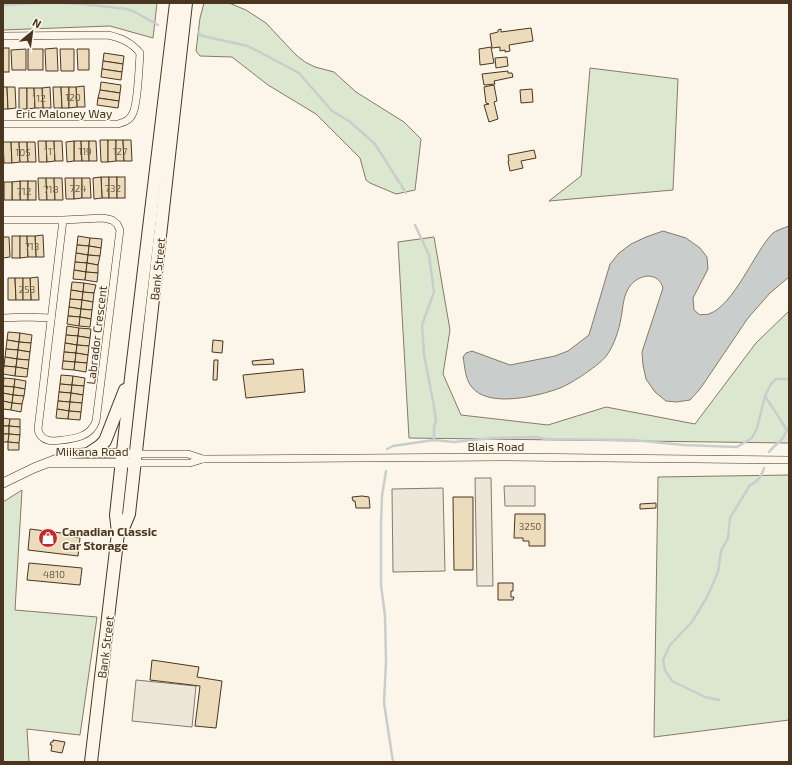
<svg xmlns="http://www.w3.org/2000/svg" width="792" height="765" viewBox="0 0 792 765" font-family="'Exo 2',sans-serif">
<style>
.green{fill:#dce7d0;stroke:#887966}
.parking{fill:#ede7d9;stroke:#887966}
.water{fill:#c9cecd;stroke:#887966}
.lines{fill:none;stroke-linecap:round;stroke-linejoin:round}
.stream{stroke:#c9cecd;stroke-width:2.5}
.building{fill:#ecdcbc;stroke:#4a3520}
.minor-casing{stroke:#4a3520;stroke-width:8}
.tertiary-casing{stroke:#4a3520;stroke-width:10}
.primary-casing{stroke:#4a3520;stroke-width:14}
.minor{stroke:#fbf6e9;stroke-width:7}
.tertiary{stroke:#fbf6e9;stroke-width:9}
.primary{stroke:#fbf6e9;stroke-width:12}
.labels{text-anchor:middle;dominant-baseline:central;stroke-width:3;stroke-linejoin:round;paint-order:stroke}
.number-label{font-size:10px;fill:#725f47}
.street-label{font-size:12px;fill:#4a3520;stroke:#fbf6e9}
.poi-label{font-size:12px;font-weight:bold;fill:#4a3520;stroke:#fbf6e9;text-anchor:start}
</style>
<rect width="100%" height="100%" fill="#fbf6e9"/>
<g class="green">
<polygon points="3,3 157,3 153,38 110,26 3,30"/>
<polygon points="204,3 229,3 246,10 266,23 296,55 305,62 315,67 334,72 356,92 404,122 421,139 415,190 396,194 370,183 366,180 360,158 316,114 268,85 232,57 200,56 196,51 200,18"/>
<polygon points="590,68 678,79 673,190 549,201 581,176"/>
<polygon points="434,237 450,330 443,374 461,415 548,425 606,407 695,424 756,343 789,311 789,443 409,438 398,242"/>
<polygon points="789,475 789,720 654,737 658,477"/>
<polygon points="22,490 15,610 97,617 80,735 27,729 29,762 3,762 3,502"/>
</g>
<g class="parking">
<polygon points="475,478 491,478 493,586 477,586"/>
<polygon points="504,486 535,486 535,506 505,506"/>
<polygon points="443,488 445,571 393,572 392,489"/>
<polygon points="136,680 196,686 192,727 132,721"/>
</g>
<path class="water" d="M789 226V277L770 293 748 318 700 389 690 400 676 402 666 401 655 392 646 379 643 365 642 352 663 288C658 271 639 274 630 286 623 295 623 308 621 318 619 330 614 345 607 355 601 364 571 384 560 388 539 396 487 409 471 386 465 378 465 367 463 357L466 353 472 351 510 365 555 356 568 351 589 335 610 264 619 253 631 244 646 237 663 231 686 238 700 248 707 257 708 269 693 298 694 310 700 315C702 314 706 315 709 314 734 305 754 253 772 234 776 230 784 228 789 226Z"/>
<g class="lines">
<g class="stream">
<polyline points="60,3 82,4 127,9 133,11 158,25"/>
<polyline points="3,5 38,3"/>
<polyline points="199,32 200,35 207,37 248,46 299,73 332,111 349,121 375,144 406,193"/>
<polyline points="415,225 429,255 434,292 422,325 424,355 434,406 436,421 434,427 434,440"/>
<path d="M765 396 787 430C782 443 777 442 769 452"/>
<polyline points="387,449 393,446 434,440 454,442 493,438 536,437 546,439 633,440 684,445 737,447 752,438 757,428 765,396 771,384 776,379 789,379"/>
<polyline points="386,471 382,496 381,523 381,585 385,616 386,661 384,703 393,762"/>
<path d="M719 700 705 697 672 681 665 670 663 660 670 645 692 622 707 597 718 572 721 551 728 538 730 518 750 485C757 483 762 475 764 468"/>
</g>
</g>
<g class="building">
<polygon points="531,28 533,41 509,45 510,51 505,52 505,50 500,51 500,47 492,48 490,34 498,32 498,30 501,29 501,32"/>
<polygon points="491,47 494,63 480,65 479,49"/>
<rect x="3" y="48" width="6" height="24"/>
<polygon points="57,48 58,71 46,71 45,49"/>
<polygon points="26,49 26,70 12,70 11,50"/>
<rect x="28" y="49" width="15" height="21"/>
<polygon points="60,49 74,49 74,71 61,71"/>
<polygon points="77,49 89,49 89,70 78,70"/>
<polygon points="104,53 124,56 123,64 103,61"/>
<polygon points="507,57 508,66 496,68 495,58"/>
<polygon points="103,61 123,64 122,72 102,69"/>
<polygon points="102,69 122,72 121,80 101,77"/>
<polygon points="508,71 508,73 512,73 513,77 494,81 495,84 484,85 482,74"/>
<polygon points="101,82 121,85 120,93 100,90"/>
<polygon points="494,85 497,101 494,102 498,119 489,122 484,105 489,104 486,103 484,87"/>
<polygon points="84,86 85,107 77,107 76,87"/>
<polygon points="3,87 7,87 8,109 3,109"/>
<polygon points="7,87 15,87 16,108 8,109"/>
<polygon points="50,87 51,108 43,108 42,88"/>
<polygon points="53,87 61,87 62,108 54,108"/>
<polygon points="61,87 69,87 69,108 62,108"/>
<polygon points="69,87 76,87 77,107 69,108"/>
<rect x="19" y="88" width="8" height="21"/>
<polygon points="27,88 34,88 35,108 27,109"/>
<polygon points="34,88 42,88 43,108 35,108"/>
<polygon points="532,89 533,102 521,103 520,90"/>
<polygon points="100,90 120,93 119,101 98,98"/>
<polygon points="98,98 119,101 118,108 97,105"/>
<polygon points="100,140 108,140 108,162 101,162"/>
<polygon points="108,140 116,140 116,161 108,162"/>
<polygon points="116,140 123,140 124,161 116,161"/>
<polygon points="123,140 131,140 132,161 124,161"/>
<polygon points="38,141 46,141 47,162 39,162"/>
<polygon points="46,141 54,141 55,161 47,162"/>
<polygon points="54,141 62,141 63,161 55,161"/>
<polygon points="74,141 81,141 82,161 74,161"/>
<polygon points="74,141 74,161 67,162 66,142"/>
<polygon points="81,141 89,141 89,161 82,161"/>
<polygon points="89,141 96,141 97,161 89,161"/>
<polygon points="3,142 11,142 12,163 4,163"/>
<polygon points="11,142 19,142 20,162 12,163"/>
<polygon points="19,142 27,142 28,162 20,162"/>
<polygon points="27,142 35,142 36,162 28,162"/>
<polygon points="534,150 536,158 521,161 523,168 510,171 508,161 509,161 508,155"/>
<polygon points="101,177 109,177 109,198 102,198"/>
<polygon points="101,177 102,198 94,199 93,178"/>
<rect x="109" y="177" width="8" height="21"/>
<rect x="117" y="177" width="8" height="21"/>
<polygon points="38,178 46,178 47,200 39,200"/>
<polygon points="46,178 54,178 55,200 47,200"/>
<polygon points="54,178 62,178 63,200 55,200"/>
<polygon points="65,178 74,178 74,199 66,199"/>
<polygon points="74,178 82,178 82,198 74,199"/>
<polygon points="82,178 90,178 91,198 82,198"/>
<rect x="20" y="181" width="8" height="19"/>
<polygon points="20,181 20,200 12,200 12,182"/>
<rect x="28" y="181" width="8" height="19"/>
<rect x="4" y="182" width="8" height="18"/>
<polygon points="43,235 44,257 36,257 35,236"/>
<rect x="12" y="236" width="8" height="22"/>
<polygon points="20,236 27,236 28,257 20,258"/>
<polygon points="27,236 35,236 36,257 28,257"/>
<polygon points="78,236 90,238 89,246 77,245"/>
<polygon points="3,237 9,237 10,257 3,258"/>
<polygon points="90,238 102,239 101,248 89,246"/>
<polygon points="77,245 89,246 88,255 76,253"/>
<polygon points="89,246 101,248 100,256 88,255"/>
<polygon points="76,253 88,255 87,263 75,262"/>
<polygon points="88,255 100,256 98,265 87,263"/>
<polygon points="75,262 87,263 86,272 74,270"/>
<polygon points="87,263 98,265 98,273 86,272"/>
<polygon points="74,270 86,272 85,280 73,279"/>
<polygon points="86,272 98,273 97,282 85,280"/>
<polygon points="38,277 39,300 31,300 30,278"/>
<polygon points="8,278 15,278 16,300 8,300"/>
<polygon points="15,278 23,278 23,300 16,300"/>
<polygon points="23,278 30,278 31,300 23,300"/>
<polygon points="72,282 84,283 83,292 71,290"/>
<polygon points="84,283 96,285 94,293 83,292"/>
<polygon points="71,290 83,292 82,300 70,299"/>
<polygon points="83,292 94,293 93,302 82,300"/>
<polygon points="70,299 82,300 81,309 69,307"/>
<polygon points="82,300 93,302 92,310 81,309"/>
<polygon points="69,307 81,309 80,317 68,316"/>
<polygon points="81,309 92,310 91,319 80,317"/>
<polygon points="68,316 80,317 79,326 67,324"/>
<polygon points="80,317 91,319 90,327 79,326"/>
<polygon points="67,326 79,328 78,336 66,335"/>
<polygon points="79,328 91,329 90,338 78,336"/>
<polygon points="8,332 20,333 19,342 7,340"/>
<polygon points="20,333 32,335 31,343 19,342"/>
<polygon points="66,335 78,336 77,345 65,343"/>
<polygon points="78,336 90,338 89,346 77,345"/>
<polygon points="7,340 19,342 18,350 6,349"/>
<polygon points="213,340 223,341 222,353 212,352"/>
<polygon points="19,342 31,343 30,352 18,350"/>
<polygon points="65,343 77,345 76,353 64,352"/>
<polygon points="77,345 89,346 88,355 76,353"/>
<polygon points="6,349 18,350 17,359 5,357"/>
<polygon points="18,350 30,352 29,360 17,359"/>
<polygon points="64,352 76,353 75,362 63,361"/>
<polygon points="76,353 88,355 87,363 75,362"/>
<polygon points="5,357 17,359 16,367 4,366"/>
<polygon points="17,359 29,360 28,369 16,367"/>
<polygon points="273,359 274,364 253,365 252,361"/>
<polygon points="214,360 218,360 217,380 213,380"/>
<polygon points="63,361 75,362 74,370 62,369"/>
<polygon points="75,362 87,363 86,372 74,370"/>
<polygon points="4,366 16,367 15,376 3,374"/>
<polygon points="16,367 28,369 27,377 15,376"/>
<polygon points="303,369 305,392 246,398 243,375"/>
<polygon points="61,375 73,376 72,385 60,384"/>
<polygon points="73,376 85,378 84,386 72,385"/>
<polygon points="4,378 15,379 14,387 3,386"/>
<polygon points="15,379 26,381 25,389 14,387"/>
<polygon points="60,384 72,385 71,393 59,392"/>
<polygon points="72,385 84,386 83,395 71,393"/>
<polygon points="3,386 14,387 13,395 3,393"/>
<polygon points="14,387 25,389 24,396 13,395"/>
<polygon points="59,392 71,393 70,402 58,401"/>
<polygon points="3,393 13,395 12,403 3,401"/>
<polygon points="71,393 83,395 82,403 70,402"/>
<polygon points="13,395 24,396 22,404 12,403"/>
<polygon points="3,401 12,403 11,410 3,409"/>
<polygon points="58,401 70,402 69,411 57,409"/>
<polygon points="70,402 82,403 81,412 69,411"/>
<polygon points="12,403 22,404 21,412 11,410"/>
<polygon points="57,409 69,411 68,419 56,418"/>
<polygon points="69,411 81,412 80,420 68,419"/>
<polygon points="3,418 10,419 9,426 3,426"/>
<polygon points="10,419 20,419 20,427 9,426"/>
<rect x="3" y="426" width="6" height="8"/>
<polygon points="9,426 20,427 20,435 9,434"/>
<polygon points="3,434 9,434 8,442 3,442"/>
<polygon points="9,434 20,435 19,443 8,442"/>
<polygon points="8,442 19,443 19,450 8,450"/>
<polygon points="362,496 369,497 370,508 356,508 355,501 353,501 352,497"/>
<polygon points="453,497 473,497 473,570 454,570"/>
<polygon points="656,503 656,508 640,509 640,504"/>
<polygon points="515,514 545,514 545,546 529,546 529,541 523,541 523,538 514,538"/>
<polygon points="30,529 69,534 69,536 80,538 78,556 28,550"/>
<polygon points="29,563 82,568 80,585 27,580"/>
<polygon points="498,583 513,583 513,591 511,591 511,597 514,597 513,600 498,600"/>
<polygon points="152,660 199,667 197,677 222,681 216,728 195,726 200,686 150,680"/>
<polygon points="53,740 65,742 62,753 51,751 52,745 50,745 51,742 53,742"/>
</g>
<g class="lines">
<defs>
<g id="minor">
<path d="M3 36 108 35C121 38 131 42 140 53 139 67 138 102 133 113 130 120 125 122 118 124H3"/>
<path d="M3 220H63L103 218 112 220 117 224 120 230 96 421C90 439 70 439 54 441 46 441 39 437 38 429L63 220"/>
<polyline points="3,318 26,317 51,318"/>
<polyline points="136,454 188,454 203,459 501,457 789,460"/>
<polyline points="135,463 190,463 203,459"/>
</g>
<g id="tertiary">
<polyline points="50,463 135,463"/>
<polyline points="3,483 34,468 70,454 91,452 129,454"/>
</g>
<g id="primary">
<polyline points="91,452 100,446 105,441 125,390"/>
<polyline points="118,533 124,526 129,514 186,3"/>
<polyline points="91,762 118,533 116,515 131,378 176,3"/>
</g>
</defs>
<use href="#minor" class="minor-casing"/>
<use href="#tertiary" class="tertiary-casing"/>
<use href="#primary" class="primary-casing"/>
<use href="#minor" class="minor"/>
<use href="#tertiary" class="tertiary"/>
<use href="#primary" class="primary"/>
</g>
<defs>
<symbol id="shop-disc" viewBox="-11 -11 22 22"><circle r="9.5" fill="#c62828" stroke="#fbf6e9"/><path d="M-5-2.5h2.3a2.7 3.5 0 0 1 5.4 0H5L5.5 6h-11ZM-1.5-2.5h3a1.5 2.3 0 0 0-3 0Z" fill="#fff"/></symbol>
</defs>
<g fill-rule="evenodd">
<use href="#shop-disc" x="37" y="527" width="22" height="22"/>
</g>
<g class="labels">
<g class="number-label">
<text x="73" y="97">120</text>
<text x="39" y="98">112</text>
<text x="50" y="151">111</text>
<text x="85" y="151">119</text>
<text x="120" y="151">127</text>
<text x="23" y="152">105</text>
<text x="78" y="188">724</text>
<text x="113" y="188">732</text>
<text x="51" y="189">718</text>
<text x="24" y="191">712</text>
<text x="32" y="246">713</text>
<text x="27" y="289">253</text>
<text x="530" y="526">3250</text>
<text x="54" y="574">4810</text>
</g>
<g class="street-label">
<text x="64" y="113">Eric Maloney Way</text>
<text transform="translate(157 269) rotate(-84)">Bank Street</text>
<text transform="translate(96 335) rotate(-83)">Labrador Crescent</text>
<text x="496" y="446">Blais Road</text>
<text x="92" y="451">Miikana Road</text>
<text transform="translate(105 647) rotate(-83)">Bank Street</text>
</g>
<g class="poi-label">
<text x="62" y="531">Canadian Classic<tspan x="62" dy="14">Car Storage</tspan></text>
</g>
</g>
<rect width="792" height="765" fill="none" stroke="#4a3520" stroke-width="8"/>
<g transform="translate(32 32) rotate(29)" stroke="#fbf6e9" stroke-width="3" paint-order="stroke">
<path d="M0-3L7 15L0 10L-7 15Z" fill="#4a3520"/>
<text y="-6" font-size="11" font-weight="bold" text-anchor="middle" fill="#4a3520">N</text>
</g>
</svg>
